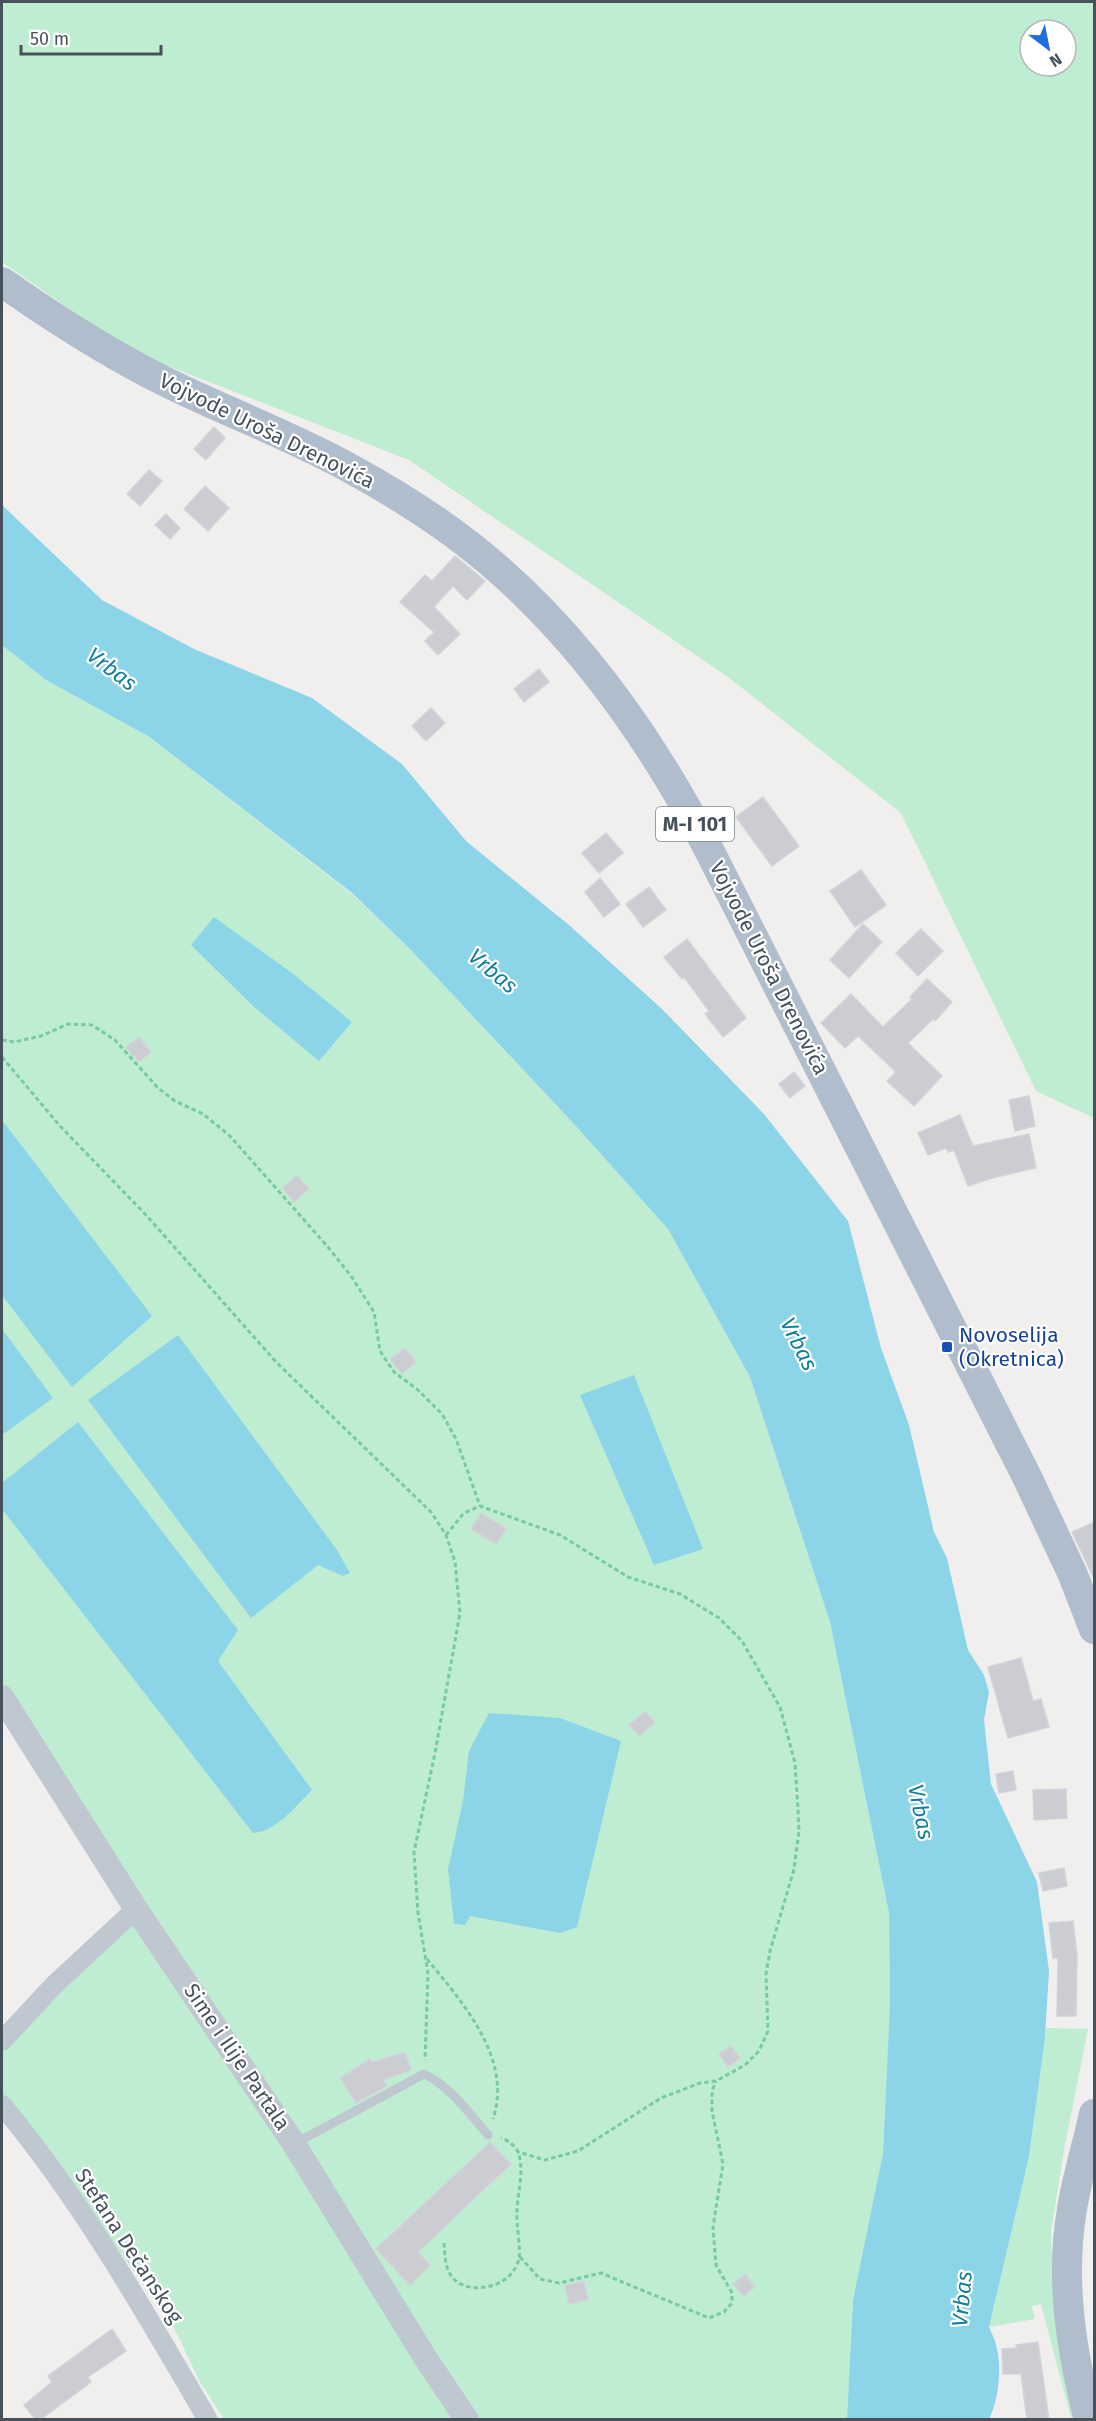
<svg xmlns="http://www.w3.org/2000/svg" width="1096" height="2421" viewBox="0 0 1096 2421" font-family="'Fira Sans',sans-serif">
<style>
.green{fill:#beedd1;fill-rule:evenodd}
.water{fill:#8cd5e9}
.building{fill:#cbcdd3;stroke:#d2d4da;stroke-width:1.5}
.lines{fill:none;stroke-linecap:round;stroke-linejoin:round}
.path{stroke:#77caa2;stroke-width:3;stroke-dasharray:4.5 3;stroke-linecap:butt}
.service{stroke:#bfc8d0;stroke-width:9}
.minor{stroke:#bfc8d0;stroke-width:20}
.tertiary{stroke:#bfc8d0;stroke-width:24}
.primary{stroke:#afbdcc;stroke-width:30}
.transit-dot{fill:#1a4fb4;stroke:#fff;stroke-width:2}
.labels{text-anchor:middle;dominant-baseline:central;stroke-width:4.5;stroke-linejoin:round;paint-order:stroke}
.shield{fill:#fff;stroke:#7e858c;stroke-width:1.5}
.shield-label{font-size:20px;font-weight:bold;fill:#47515b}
.street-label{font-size:21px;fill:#47515b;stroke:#fff}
.transit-label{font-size:21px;fill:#164399;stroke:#fff;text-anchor:start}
.water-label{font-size:22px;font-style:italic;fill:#117e9e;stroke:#fff}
</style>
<rect width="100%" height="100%" fill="#f1eeee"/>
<g class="green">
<path d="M2 2H1094V1118L1036 1091 901 813 728 677 409 460 130 351 2 262ZM1030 30H1066V66H1030Z"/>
<polygon points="2,645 46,680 145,734 352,894 410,949 574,1124 668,1229 750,1377 830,1622 889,1913 890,2003 883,2153 853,2300 847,2419 224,2419 200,2382 175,2330 70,2181 2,2095 2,2041 136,1909 2,1697"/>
<polygon points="1046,2028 1088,2029 1064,2150 1051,2232 1055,2305 1079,2419 1072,2419 1070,2414 1041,2304 1032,2306 1035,2319 989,2327 1029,2157"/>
</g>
<g class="water">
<path d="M2 505 102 600 194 649 312 698 402 764 466 841 569 925 662 1009 764 1114 848 1221 881 1348 909 1425 934 1532 947 1558 968 1650 984 1675 989 1692 984 1720 991 1784 1037 1882 1049 1971 1045 2037 1029 2157 989 2327C992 2334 996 2342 997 2349 1002 2369 998 2402 989 2419H847L853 2300 883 2153 890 2003 889 1913 830 1622 750 1377 668 1229 574 1124 410 949 352 893 148 736 46 680 2 645Z"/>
<polygon points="214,917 292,973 352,1022 319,1061 252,1005 191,945"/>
<polygon points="2,1120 152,1316 72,1387 2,1295"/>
<polygon points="2,1329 53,1398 2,1435"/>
<polygon points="178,1335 337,1550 350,1573 343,1576 318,1565 251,1618 88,1400"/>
<polygon points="634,1375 703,1549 654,1565 580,1395"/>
<path d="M78 1422 238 1630 218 1661 312 1790C296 1806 276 1832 253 1833L2 1509V1483Z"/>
<polygon points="489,1713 560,1718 621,1741 577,1927 560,1933 470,1916 465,1925 454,1924 448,1869 463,1801 469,1751"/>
</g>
<g class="building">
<polygon points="214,427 225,438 206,460 194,449"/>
<polygon points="149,470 162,481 140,506 127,494"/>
<polygon points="205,486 229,508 208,531 184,509"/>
<polygon points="166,514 180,528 170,539 155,525"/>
<polygon points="455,556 485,581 467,600 453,586 434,607 460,634 438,655 425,641 434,632 400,602 425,575 432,581"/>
<polygon points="539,669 549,682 524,702 514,689"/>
<polygon points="431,708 445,723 426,741 412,726"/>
<polygon points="763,797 799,846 772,866 736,817"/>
<polygon points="606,833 623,853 599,873 582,853"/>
<polygon points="861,870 886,905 855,927 830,891"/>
<polygon points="600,878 620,904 604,917 585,892"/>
<polygon points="649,887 666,910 643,927 626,904"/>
<polygon points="863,924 882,942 849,978 830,960"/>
<polygon points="921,929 943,951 918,976 896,953"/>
<polygon points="687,939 746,1018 723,1037 705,1014 709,1011 684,977 682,979 664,957"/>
<polygon points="927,979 952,1002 935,1021 933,1019 908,1043 942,1076 914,1106 887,1081 896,1072 858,1036 845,1048 821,1023 851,994 883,1027 912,999 910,997"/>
<polygon points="139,1037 151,1052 139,1062 126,1047"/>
<polygon points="794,1072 805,1086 790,1098 779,1084"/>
<polygon points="1029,1096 1035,1126 1015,1131 1009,1100"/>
<polygon points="960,1115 973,1146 1029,1134 1036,1168 992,1178 968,1186 954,1150 948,1152 946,1148 928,1155 918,1133"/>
<polygon points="297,1175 309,1189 294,1202 282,1188"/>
<polygon points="405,1348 416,1362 402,1374 390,1359"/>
<polygon points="481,1513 506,1529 496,1544 471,1529"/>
<polygon points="1095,1522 1095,1581 1072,1532"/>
<polygon points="1021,1658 1033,1701 1041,1699 1049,1727 1008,1738 988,1667"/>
<polygon points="645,1711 655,1723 639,1736 629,1725"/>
<polygon points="1013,1771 1016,1790 999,1793 996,1774"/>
<polygon points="1066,1789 1067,1818 1034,1820 1033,1790"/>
<polygon points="1064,1868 1067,1886 1043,1891 1039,1873"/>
<polygon points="1073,1921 1077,1956 1076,2016 1057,2016 1058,1958 1053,1958 1049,1923"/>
<polygon points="731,2046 740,2058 728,2067 719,2054"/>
<polygon points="405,2052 411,2070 383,2080 387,2086 356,2103 340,2078 370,2059 372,2062"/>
<polygon points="490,2142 511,2164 418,2252 430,2265 410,2285 376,2249"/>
<polygon points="745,2274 755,2287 744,2296 733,2284"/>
<polygon points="584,2281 588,2300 569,2304 565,2285"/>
<polygon points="112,2329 126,2351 88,2377 91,2382 40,2420 36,2420 24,2405 52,2382 48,2376"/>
<polygon points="1038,2342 1049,2420 1027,2420 1021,2374 1003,2374 1002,2349 1017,2348 1016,2345"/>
</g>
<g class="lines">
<g class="path">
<polyline points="2,1040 14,1042 41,1036 68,1024 92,1025 115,1040 158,1088 175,1101 203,1114 229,1135 328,1247 351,1276 374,1312 380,1351 394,1372 418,1390 442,1414 456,1439 480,1506"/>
<polyline points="2,1057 60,1126 146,1215 277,1363 431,1512 446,1535 455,1562 460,1613 435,1753 414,1852 418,1913 428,1973 425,2060"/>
<polyline points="446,1535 464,1513 480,1506 560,1535 628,1577 680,1594 719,1618 742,1641 780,1707 795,1763 798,1809 799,1831 794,1869 770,1951 766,1974 768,2031 759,2051 745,2065 716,2081 700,2083 661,2098 578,2151 545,2160 518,2152"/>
<path d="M427 1959C463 2003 513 2059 493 2119"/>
<path d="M444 2243C445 2257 445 2272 456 2281 472 2294 504 2287 514 2270 516 2267 519 2261 519 2258 521 2249 516 2223 517 2212 517 2194 525 2170 518 2152 515 2146 508 2140 501 2138"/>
<polyline points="520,2257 540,2279 559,2283 601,2273 709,2318 724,2312 732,2303 732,2293 716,2265 713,2227 723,2164 712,2111 712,2091 716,2081"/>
</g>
<path class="service" d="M294 2144 424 2074C450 2086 470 2114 488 2135"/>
<g class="minor">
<polyline points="2,2041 54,1985 136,1909"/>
<path d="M2 2105C82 2201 145 2312 208 2420"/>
</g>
<polyline class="tertiary" points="2,1697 136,1909 294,2144 426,2359 467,2420"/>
<g class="primary">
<path d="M2 282C55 319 109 354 168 383 229 413 294 437 353 470 404 498 455 531 498 569 586 646 653 743 707 846L1028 1479 1073 1575 1094 1629"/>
<path d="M1089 2420C1071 2350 1060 2280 1072 2209 1077 2177 1087 2146 1094 2114"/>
</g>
</g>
<rect class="transit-dot" x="941" y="1341" width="12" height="12" rx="3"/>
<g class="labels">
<rect class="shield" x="656" y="807" width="78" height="34" rx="4.5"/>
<g class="shield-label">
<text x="695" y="824">M-I 101</text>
</g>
<g class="street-label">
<text transform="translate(267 431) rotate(26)">Vojvode Uroša Drenovića</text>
<text transform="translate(769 968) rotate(63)">Vojvode Uroša Drenovića</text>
<text transform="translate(237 2057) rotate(56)">Sime i Ilije Partala</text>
<text transform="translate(129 2246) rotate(57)">Stefana Dečanskog</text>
</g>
<g class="transit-label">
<text x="959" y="1335">Novoselija<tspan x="959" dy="24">(Okretnica)</tspan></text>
</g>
<g class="water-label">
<text transform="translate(112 669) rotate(37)">Vrbas</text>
<text transform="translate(493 971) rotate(40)">Vrbas</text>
<text transform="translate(799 1344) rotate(63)">Vrbas</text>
<text transform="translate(921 1812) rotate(78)">Vrbas</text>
<text transform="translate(962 2299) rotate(-85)">Vrbas</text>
</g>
</g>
<rect width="1096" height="2421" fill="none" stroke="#47515b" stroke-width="6"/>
<g transform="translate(1048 48) rotate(148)"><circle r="28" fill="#ffffff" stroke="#b5b9bd" stroke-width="1.5"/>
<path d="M0-4.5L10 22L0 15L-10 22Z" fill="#1e6fdb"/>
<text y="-9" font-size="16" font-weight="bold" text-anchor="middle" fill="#47515b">N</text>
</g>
<path d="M21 45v9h140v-9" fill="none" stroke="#47515b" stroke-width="3"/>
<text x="30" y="45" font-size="18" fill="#47515b" stroke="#ffffff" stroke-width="4.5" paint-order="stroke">50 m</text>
</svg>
